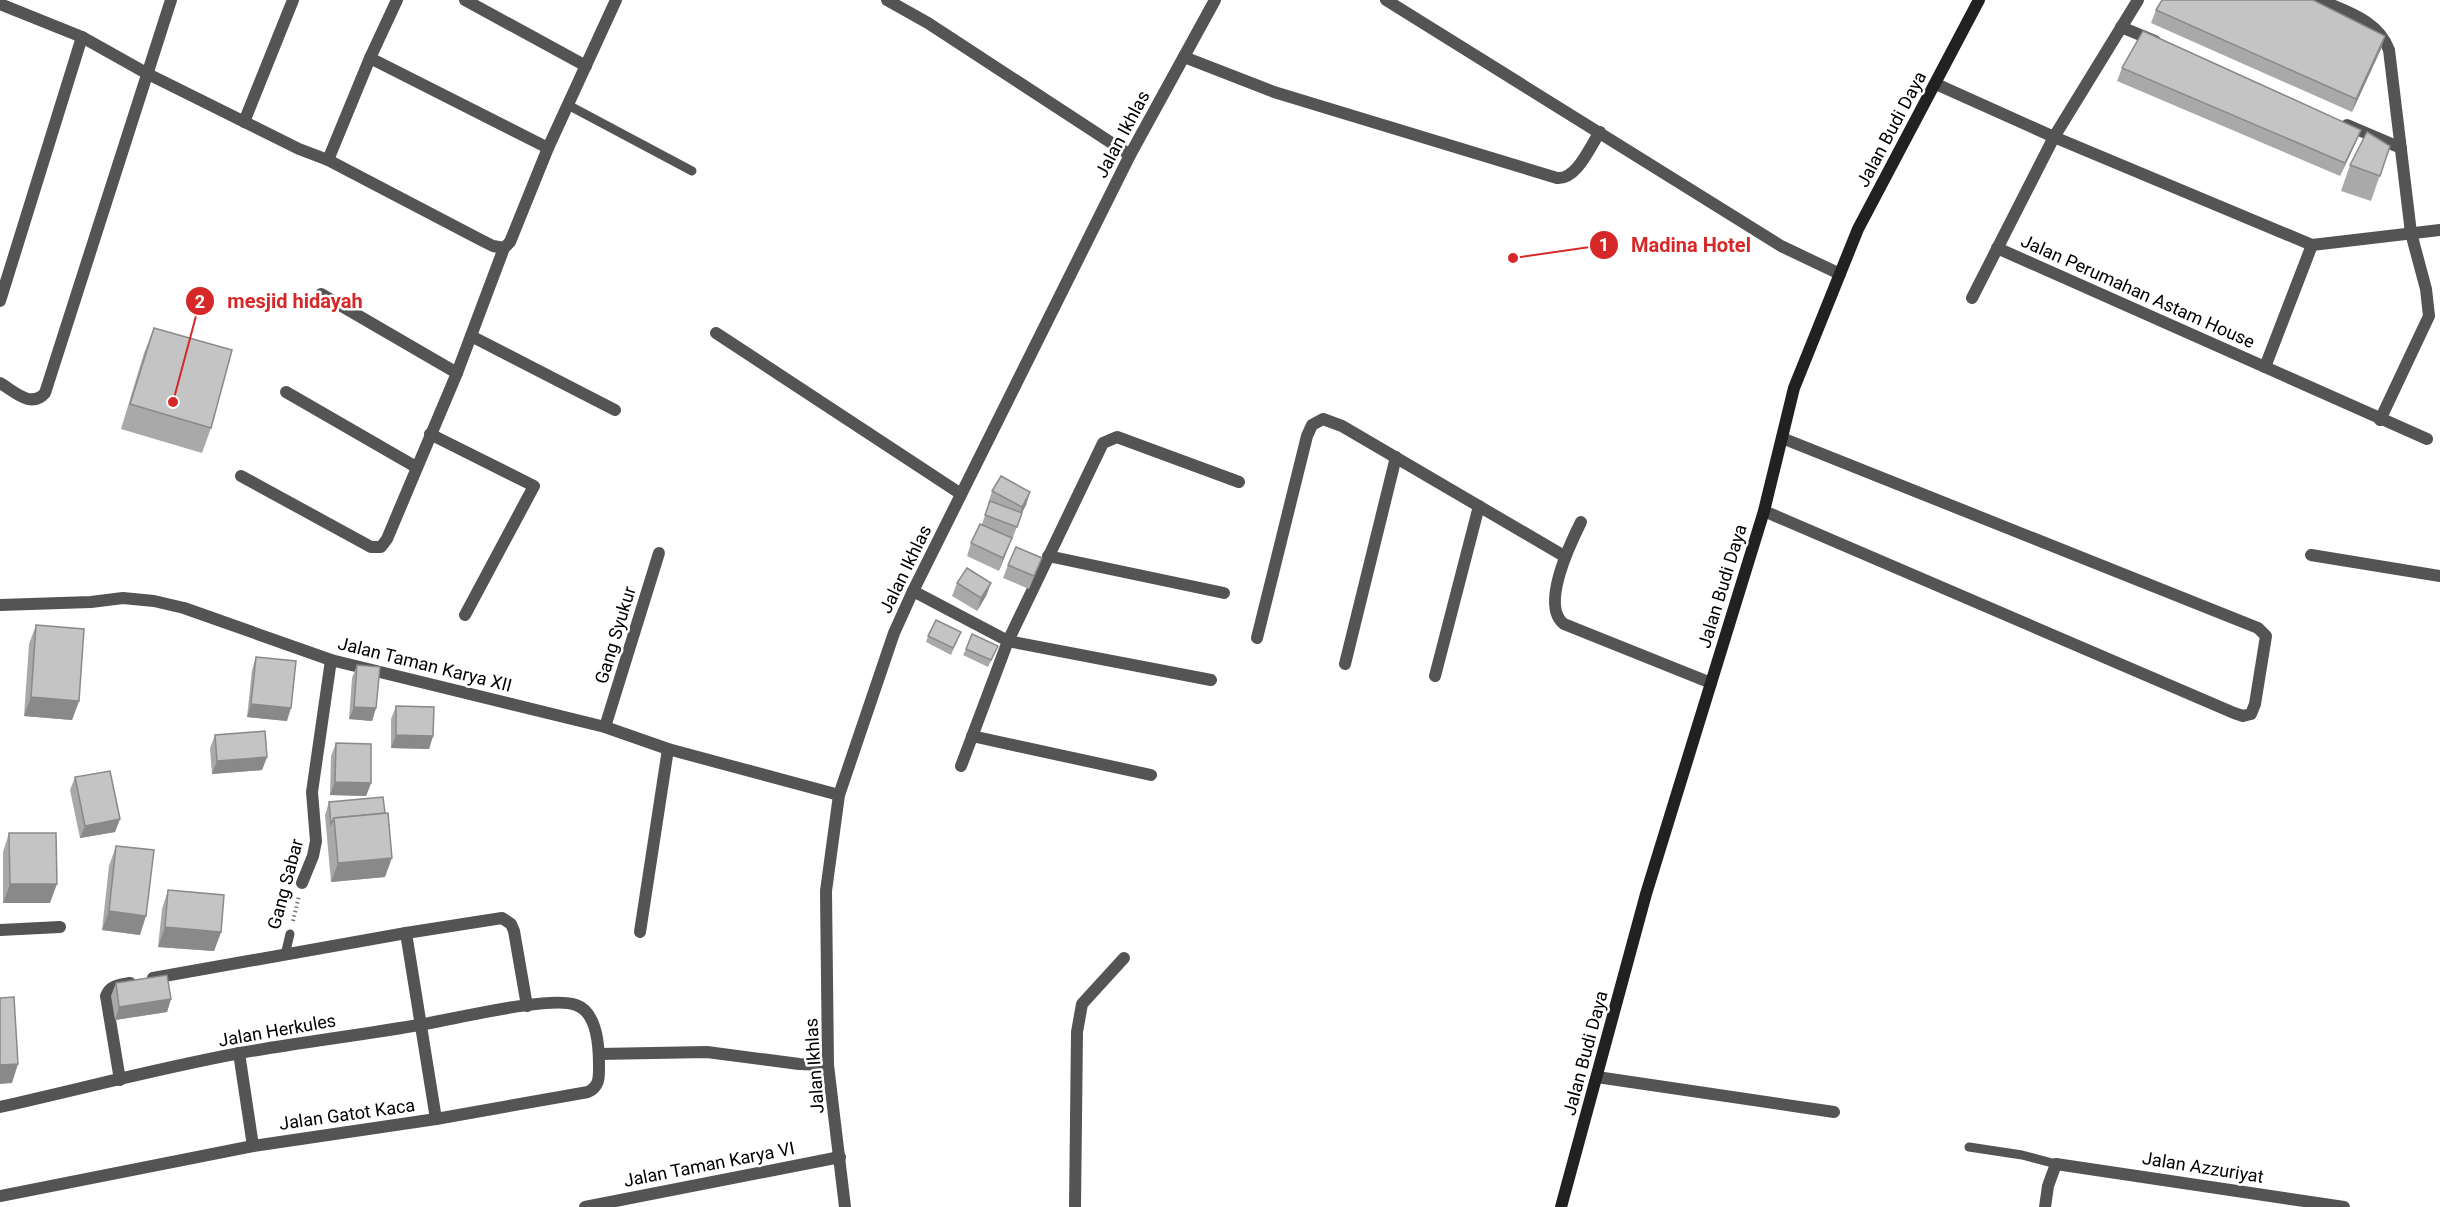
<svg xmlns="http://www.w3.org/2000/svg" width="2440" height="1207" viewBox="0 0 2440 1207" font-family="Roboto,sans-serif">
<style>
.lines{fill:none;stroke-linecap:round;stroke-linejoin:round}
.path{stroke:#767676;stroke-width:4;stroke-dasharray:1.5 3;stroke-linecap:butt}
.lane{stroke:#545454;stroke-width:9}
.street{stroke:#545454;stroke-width:12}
.secondary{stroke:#212121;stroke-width:12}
.wall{fill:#a9a9a9}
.shaded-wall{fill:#898989}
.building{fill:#c4c4c4;stroke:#898989;stroke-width:1.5}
.labels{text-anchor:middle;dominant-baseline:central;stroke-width:5;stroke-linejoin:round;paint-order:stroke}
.street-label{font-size:18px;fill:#000;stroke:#fff}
.leader{fill:none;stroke:#d62828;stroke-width:2}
.callout-dot{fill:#d62828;stroke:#fff;stroke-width:2}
.mark-label{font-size:18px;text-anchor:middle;font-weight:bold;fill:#fff}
.callout-label{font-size:20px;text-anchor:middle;font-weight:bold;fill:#d62828;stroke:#fff;stroke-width:5;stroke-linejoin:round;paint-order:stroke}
</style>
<rect width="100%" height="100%" fill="#fff"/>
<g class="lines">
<polyline class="path" points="293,921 299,896"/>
<g class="lane">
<polyline points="568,105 692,171"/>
<polyline points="285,955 290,934"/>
<polyline points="1969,1147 2022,1155 2056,1164"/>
</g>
<g class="street">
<polyline points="397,0 370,58 548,148 616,0"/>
<polyline points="465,0 586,66"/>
<polyline points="887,0 928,23 1130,155"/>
<polyline points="1386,0 1781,246 1840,274"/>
<path d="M2320 0C2347 12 2378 20 2389 50L2411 233 2426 289 2429 316 2380 420"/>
<polyline points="0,4 82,37 148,74 299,149 328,160 370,58"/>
<polyline points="2121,27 2155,41"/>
<path d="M1184 57 1274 92 1557 178C1577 180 1590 146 1600 132"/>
<polyline points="1936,84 2054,137 2312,245 2440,230"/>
<polyline points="244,122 293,0"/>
<polyline points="2347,125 2401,148"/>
<polyline points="328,160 481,240 493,246 504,248 510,242 548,148"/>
<polyline points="1997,248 2427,439"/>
<polyline points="321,294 457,373"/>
<polyline points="1972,298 2054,137 2138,0"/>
<polyline points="0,301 82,37"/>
<polyline points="716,333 961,494"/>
<polyline points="471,336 615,410"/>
<polyline points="2265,367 2312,245"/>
<path d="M0 383C14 391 31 409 45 393L171 0"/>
<polyline points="286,392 416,467"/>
<polyline points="430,434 534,486 465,615"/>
<polyline points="241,476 371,547 381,547 387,539 457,373 504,248"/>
<polyline points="1764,511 2234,713 2243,716 2251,714 2255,704 2266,636 2258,628 1782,438"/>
<path d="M1581 522C1570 544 1540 606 1564 624L1711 683"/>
<polyline points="2311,555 2440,576"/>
<polyline points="1048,556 1224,593"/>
<polyline points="913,591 1008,641 1211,680"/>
<polyline points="0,605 91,602 123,598 154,601 184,608 331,660 605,727 668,749 839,795"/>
<polyline points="1257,638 1307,436 1312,425 1323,419 1342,426 1564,556"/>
<polyline points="1345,664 1396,457"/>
<polyline points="1435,676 1479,506"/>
<polyline points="605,727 659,553"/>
<polyline points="972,736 1151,775"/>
<polyline points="961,766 1008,641 1103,443 1117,437 1239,482"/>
<polyline points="302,883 313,856 316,841 312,792 331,660"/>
<polyline points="0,930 60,927"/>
<polyline points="640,932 668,749"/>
<polyline points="406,933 436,1119"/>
<polyline points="153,978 406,933 502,918 511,924 514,931 527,1006"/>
<polyline points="239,1053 253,1146"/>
<polyline points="599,1054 707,1052 799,1064 828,1065"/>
<polyline points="1597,1077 1834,1112"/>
<path d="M120 1080 106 996C110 985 119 985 130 983"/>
<path d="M0 1107C80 1089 159 1068 240 1053 301 1042 363 1035 424 1024 455 1019 551 995 576 1005 597 1012 599 1046 599 1065 599 1077 600 1086 588 1092L436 1119 253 1146 0 1196"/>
<polyline points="585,1207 840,1157"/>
<polyline points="845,1207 828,1065 826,891 839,795 894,633 913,591 1130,155 1215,0"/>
<polyline points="1075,1207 1077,1032 1082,1004 1124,958"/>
<polyline points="2045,1207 2048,1186 2056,1164 2344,1207"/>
</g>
<polyline class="secondary" points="1561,1207 1646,894 1764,511 1794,388 1858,229 1979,0"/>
</g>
<g class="wall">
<polygon points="2156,10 2381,49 2352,112 2151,23"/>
<polygon points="2122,68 2356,142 2340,176 2117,81"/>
<polygon points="2390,146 2371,201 2341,191 2350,165"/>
<polygon points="154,328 211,428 202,453 121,429 144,353"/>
<polygon points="992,491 1030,492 1026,505 1022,513 1012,540 1011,540 999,571 967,556 971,543 982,524 989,504 988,504"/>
<polygon points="1042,558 1029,589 1003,578 1008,565"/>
<polygon points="957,583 991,583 986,596 977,611 952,596"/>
<polygon points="36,625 79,701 72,720 24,716 29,644"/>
<polygon points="928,636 958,639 951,655 926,642"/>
<polygon points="998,646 988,667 963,655 966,649"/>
<polygon points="256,657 287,721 247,717 252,670"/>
<polygon points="357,665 376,708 372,721 349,719 352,678"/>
<polygon points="396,706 433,736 429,749 391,748 391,719"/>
<polygon points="215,735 267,757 262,770 212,774 210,748"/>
<polygon points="336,743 371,783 366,796 330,795 331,756"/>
<polygon points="75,777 120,819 115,832 80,838 70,790"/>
<polygon points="329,802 385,877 331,882 325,815"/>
<polygon points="9,833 50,903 3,903 3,852"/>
<polygon points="116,846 140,935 102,930 109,866"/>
<polygon points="168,890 221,932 214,951 158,947 162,909"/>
<polygon points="116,983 171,999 167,1012 115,1020 111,996"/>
</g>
<g class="shaded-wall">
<polygon points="2385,36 2381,49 2352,112 2356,99"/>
<polygon points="2361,130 2356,142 2340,176 2345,163"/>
<polygon points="1030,492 1026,505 1018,520 1022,507"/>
<polygon points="1012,538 1007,551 999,571 1003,558"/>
<polygon points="1042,558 1037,571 1029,589 1034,576"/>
<polygon points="991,583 986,596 977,611 981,598"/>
<polygon points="31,697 79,701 72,720 24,716"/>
<polygon points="251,704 291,708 287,721 247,717"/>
<polygon points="354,707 376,708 372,721 349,719"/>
<polygon points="396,735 433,736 429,749 391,748"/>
<polygon points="267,757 262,770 212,774 217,761"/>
<polygon points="335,782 371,783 366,796 330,795"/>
<polygon points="120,819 115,832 80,838 85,826"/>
<polygon points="392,858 385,877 331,882 338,863"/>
<polygon points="10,884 57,884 50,903 3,903"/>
<polygon points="109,911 146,916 140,935 102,930"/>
<polygon points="165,927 221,932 214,951 158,947"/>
<polygon points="171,999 167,1012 115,1020 119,1007"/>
<polygon points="18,1064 12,1083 0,1084 0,1065"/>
</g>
<g class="building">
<polygon points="2162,0 2313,0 2385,36 2356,99 2156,10"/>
<polygon points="2143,31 2361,130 2345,163 2122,68"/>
<polygon points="2367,132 2390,146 2380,176 2350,165"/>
<polygon points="154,328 232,350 211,428 130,404"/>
<polygon points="1001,476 1030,492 1022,507 992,491"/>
<polygon points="990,501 1022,513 1017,527 985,515"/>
<polygon points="980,524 1012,538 1003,558 971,543"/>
<polygon points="1016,547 1042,558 1034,576 1008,565"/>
<polygon points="967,568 991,583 981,598 957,583"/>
<polygon points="936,620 961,632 953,648 928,636"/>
<polygon points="36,625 84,629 79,701 31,697"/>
<polygon points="972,634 998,646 991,660 966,649"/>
<polygon points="256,657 296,661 291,708 251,704"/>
<polygon points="357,665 380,667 376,708 354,707"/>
<polygon points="396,706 434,707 433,736 396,735"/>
<polygon points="265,731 267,757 217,761 215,735"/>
<polygon points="336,743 371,744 371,783 335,782"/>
<polygon points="110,771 120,819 85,826 75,777"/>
<polygon points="383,797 385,813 334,818 331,824 329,802"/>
<polygon points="388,813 392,858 338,863 334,818"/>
<polygon points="9,833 56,833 57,884 10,884"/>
<polygon points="116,846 154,850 146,916 109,911"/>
<polygon points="168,890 224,895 221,932 165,927"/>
<polygon points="167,975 171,999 119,1007 116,983"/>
<polygon points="14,997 18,1064 0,1065 0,998"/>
</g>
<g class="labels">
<g class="street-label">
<text transform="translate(1891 129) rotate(-62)">Jalan Budi Daya</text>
<text transform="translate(1122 134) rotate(-62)">Jalan Ikhlas</text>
<text transform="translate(2138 291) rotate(24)">Jalan Perumahan Astam House</text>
<text transform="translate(905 569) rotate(-64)">Jalan Ikhlas</text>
<text transform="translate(1722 586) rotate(-73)">Jalan Budi Daya</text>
<text transform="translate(615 635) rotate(-73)">Gang Syukur</text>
<text transform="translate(425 664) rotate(14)">Jalan Taman Karya XII</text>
<text transform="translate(285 884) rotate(-75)">Gang Sabar</text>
<text transform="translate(277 1030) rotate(-10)">Jalan Herkules</text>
<text transform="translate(1585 1053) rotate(-75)">Jalan Budi Daya</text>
<text transform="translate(814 1066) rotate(-94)">Jalan Ikhlas</text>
<text transform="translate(347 1114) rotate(-8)">Jalan Gatot Kaca</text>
<text transform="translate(709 1164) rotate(-11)">Jalan Taman Karya VI</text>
<text transform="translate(2203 1167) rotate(9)">Jalan Azzuriyat</text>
</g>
</g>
<path class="leader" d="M1513 258L1604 245M173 402L200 301"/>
<g class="callout-dot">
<circle cx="1513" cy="258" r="6"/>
<circle cx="173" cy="402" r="6"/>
<circle cx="1604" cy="245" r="15"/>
<circle cx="200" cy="301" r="15"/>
</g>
<g class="mark-label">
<text x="1604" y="251">1</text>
<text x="200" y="308">2</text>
</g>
<g class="callout-label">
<text x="1691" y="252">Madina Hotel</text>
<text x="295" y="308">mesjid hidayah</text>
</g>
</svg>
